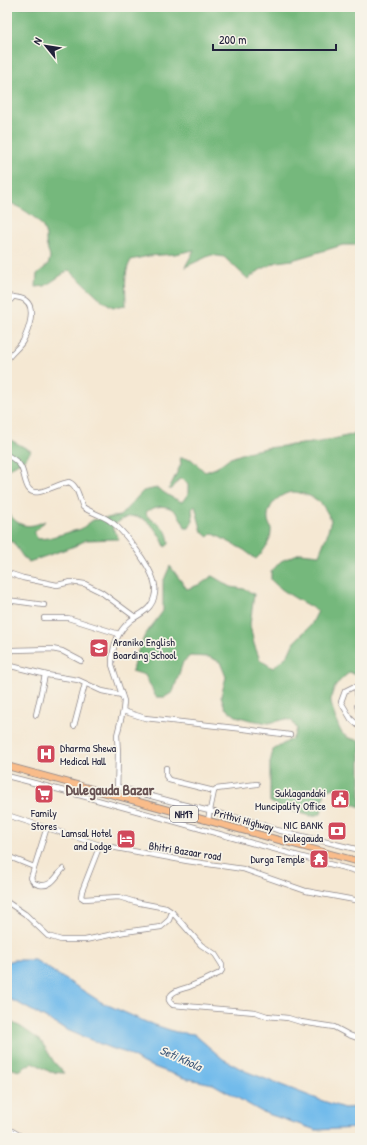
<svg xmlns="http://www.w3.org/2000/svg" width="367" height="1145" viewBox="0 0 367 1145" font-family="'Patrick Hand',sans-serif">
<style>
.forest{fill:#74b87c;stroke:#4b6d5c}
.water{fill:#72bbeb;stroke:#4a6e93}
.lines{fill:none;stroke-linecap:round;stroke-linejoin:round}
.stream{stroke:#72bbeb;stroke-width:1}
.minor-casing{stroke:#8c8587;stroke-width:6}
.highway-casing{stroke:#8c8587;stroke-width:8}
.minor{stroke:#fff;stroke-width:4.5}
.highway{stroke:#f9bc8a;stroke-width:6}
.labels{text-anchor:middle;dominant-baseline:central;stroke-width:3.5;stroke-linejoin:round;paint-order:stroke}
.shield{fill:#f7f3e8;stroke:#62616f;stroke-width:1}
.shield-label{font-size:10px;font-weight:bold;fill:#22223b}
.poi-label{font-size:11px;fill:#22223b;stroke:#f7f3e8;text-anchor:end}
.street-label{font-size:11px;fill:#22223b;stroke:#f7f3e8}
.water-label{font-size:12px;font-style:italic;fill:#3e5879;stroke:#f7f3e8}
.district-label{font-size:15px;font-weight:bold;fill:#685353;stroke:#f7f3e8}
</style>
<rect width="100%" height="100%" fill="#f7f3e8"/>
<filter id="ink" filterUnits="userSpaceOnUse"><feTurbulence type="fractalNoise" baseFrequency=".025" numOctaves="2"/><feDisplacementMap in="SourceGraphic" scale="8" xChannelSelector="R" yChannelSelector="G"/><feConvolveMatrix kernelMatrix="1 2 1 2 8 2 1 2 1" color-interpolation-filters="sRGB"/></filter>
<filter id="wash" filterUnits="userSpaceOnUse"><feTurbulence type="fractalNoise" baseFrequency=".012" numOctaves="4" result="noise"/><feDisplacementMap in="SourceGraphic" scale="16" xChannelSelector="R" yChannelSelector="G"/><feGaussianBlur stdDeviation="0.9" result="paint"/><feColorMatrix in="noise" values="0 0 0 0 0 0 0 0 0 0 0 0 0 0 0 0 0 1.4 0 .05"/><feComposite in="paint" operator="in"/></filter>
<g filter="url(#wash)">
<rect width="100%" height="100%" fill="#f5e8d3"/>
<g class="forest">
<path d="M7 7H360V245H343L292 260 277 262 260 270 248 279 224 257 211 255 185 267 194 250 175 254 148 256 131 260C123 274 126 290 126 305L113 307 103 301 69 270 45 286 36 287 37 274 48 265C51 255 50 257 47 247 45 242 47 237 45 232 41 218 19 207 7 201Z"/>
<path d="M360 430V681L357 676 350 672C341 679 332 687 331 699 330 704 339 731 343 734 347 738 354 740 360 740V807L351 803 344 791 334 788 325 791 321 814 311 816 285 809 270 802V763L273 750 293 738 297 729 292 721 286 719 269 723 250 720 236 716 225 708 221 696 226 677 220 662 209 657 190 656 183 662 173 692 165 697H156L145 675 132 671 135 658 145 635 163 611V582L170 566 187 589 201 584 212 576 231 587 244 589 254 594 250 625 254 644 260 660 273 668 288 655 294 642 311 625 318 611C301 601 285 594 271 580V572L281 561 300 553 319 555 327 535 331 520C323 504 319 498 300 493 285 488 266 504 268 520 269 525 272 528 271 532 270 543 264 551 256 559L244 550 212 533 208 537 202 532 195 506 192 509 193 521 189 528H185C184 524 182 520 179 516 171 504 158 504 146 512L147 516C159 526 168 526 169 544L165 547C160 532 143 510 125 518 120 520 116 524 112 527L119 539 86 540 75 546 29 562 23 557 13 542 7 541V511C18 527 28 529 45 521L34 533 38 539 48 538 81 529 93 520 120 516 143 491 157 488 171 497 182 502 188 494V485L184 480 179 479 172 489H169L181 464 180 458 191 459 205 472 216 468 228 459 247 452 266 448 320 442 351 435Z"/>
<polygon points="7,438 31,451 25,459 7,470"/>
<polygon points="7,1020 21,1027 41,1041 54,1062 64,1073 50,1072 33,1062 19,1071 7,1067"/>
</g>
<polygon class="water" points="13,960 35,960 101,1002 146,1022 176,1032 194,1034 223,1059 245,1071 320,1100 344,1108 360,1107 360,1128 316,1130 262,1112 213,1084 184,1078 143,1063 127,1053 110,1048 67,1030 18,1003 7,998 7,962"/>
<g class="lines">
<polyline class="stream" points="7,1131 18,1138"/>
</g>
</g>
<g filter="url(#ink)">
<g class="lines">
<defs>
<g id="minor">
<path d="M7 296C13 297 20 297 25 300 37 308 28 331 23 341 19 348 11 353 7 360"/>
<polyline points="7,304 13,297"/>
<path d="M7 455C12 458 18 461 21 467 26 476 24 495 39 492 49 490 59 484 69 482 78 486 79 498 83 507 91 513 102 515 110 521 124 530 153 569 155 586 156 592 154 601 150 606 145 613 136 616 130 621 117 632 112 649 112 665L124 701 123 711 117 735 118 754 117 796"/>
<polyline points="7,579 8,573 23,578 57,585 71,582 85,584 101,592 135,617"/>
<polyline points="7,600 44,605"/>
<polyline points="44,618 68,618 119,634"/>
<polyline points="7,658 8,654 12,650 52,649 62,651 81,661"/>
<polyline points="7,665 47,675 78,680 102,691 122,695"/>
<polyline points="360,702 357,706 360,712"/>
<polyline points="359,703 356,687 353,687 345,691 341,702 351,719 360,727"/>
<polyline points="123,711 145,718 244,729 290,735"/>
<polyline points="36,715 45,675"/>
<polyline points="74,726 85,684"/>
<polyline points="166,768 166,776 169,780 214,791"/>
<path d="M7 776C125 806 242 842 360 872"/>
<polyline points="118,787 181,804 258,823 277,830 360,850"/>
<polyline points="7,815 100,845 187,861 243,869 306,891 360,901"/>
<polyline points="208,820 214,791 216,789 257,784"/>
<path d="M47 827 31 878C33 883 35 884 40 885 52 887 56 876 63 869"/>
<polyline points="100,845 82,891 81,897 84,899 119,897 135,902 166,908 172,912"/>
<polyline points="7,856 34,867"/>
<path d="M7 902 25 914 48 936 61 940H85L124 932 161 927 169 920 172 912 201 945 215 954 222 965V970L220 973C210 978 201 982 191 986 185 989 176 989 171 995 167 999 169 1002 173 1005L255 1012 267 1016 288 1018 301 1022 334 1027 349 1035 360 1039"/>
<polyline points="7,1128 24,1138"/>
</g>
<polyline id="highway" points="7,766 360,862"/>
</defs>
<use href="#minor" class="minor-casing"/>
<use href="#highway" class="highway-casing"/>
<use href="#minor" class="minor"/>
<use href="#highway" class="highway"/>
</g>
</g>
<defs>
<symbol id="school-square" viewBox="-11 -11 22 22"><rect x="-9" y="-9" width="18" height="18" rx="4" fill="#d1495b" stroke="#f7f3e8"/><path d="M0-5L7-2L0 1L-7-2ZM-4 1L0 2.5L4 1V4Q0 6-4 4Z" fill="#fff"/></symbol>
<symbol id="hospital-square" viewBox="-11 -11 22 22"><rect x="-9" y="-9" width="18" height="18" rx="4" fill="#d1495b" stroke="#f7f3e8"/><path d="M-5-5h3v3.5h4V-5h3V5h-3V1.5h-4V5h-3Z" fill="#fff"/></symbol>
<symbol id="supermarket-square" viewBox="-11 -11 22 22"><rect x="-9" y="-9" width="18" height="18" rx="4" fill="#d1495b" stroke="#f7f3e8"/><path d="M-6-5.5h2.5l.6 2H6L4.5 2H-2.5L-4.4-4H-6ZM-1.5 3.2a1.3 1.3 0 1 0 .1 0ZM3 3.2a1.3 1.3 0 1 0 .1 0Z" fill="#fff"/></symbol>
<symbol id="civic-square" viewBox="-11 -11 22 22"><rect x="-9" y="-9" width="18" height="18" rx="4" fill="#d1495b" stroke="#f7f3e8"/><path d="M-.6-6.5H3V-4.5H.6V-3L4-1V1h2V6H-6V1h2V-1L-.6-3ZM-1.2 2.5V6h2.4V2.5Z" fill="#fff"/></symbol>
<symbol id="bank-square" viewBox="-11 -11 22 22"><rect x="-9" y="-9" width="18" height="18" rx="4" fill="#d1495b" stroke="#f7f3e8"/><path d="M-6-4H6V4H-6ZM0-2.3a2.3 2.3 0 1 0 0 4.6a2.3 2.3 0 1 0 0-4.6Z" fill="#fff"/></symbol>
<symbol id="hotel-square" viewBox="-11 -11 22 22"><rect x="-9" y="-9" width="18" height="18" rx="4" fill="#d1495b" stroke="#f7f3e8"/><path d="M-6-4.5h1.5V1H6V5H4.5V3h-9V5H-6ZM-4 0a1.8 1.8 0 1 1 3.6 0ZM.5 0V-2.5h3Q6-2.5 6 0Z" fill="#fff"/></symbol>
<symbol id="temple-square" viewBox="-11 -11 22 22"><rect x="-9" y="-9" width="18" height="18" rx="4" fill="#d1495b" stroke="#f7f3e8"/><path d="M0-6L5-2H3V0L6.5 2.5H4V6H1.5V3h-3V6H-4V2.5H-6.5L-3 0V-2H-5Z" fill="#fff"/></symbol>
</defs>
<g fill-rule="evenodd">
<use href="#school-square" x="88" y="637" width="22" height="22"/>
<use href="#hospital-square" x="35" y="743" width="22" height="22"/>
<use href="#supermarket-square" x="33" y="783" width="22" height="22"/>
<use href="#civic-square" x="329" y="788" width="22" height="22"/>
<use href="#bank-square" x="326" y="820" width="22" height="22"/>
<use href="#hotel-square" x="115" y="828" width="22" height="22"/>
<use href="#temple-square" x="308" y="848" width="22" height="22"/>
</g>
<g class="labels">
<rect class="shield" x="170" y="806" width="28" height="16" rx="3"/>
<g class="shield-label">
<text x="184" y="814">NH17</text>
</g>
<g class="poi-label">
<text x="113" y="642" text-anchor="start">Araniko English<tspan x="113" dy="13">Boarding School</tspan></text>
<text x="60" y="748" text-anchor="start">Dharma Shewa<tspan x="60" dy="13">Medical Hall</tspan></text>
<text x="326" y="793">Suklagandaki<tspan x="326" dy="13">Muncipality Office</tspan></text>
<text x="44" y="813" text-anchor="middle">Family<tspan x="44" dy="13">Stores</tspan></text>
<text x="323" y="825">NIC BANK<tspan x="323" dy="13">Dulegauda</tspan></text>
<text x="112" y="833">Lamsal Hotel<tspan x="112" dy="13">and Lodge</tspan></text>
<text x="305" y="859">Durga Temple</text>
</g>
<g class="street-label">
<text transform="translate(244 820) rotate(15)">Prithvi Highway</text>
<text transform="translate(185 851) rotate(9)">Bhitri Bazaar road</text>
</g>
<g class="water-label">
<text transform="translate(181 1058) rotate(24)">Seti Khola</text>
</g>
<g class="district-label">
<text x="110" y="789">Dulegauda Bazar</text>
</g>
</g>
<rect width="367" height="1145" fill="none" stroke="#f7f3e8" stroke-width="24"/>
<g transform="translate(46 46) rotate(300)" stroke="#f7f3e8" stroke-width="3" paint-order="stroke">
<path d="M0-3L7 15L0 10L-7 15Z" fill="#22223b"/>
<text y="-6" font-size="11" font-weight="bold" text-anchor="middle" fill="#22223b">N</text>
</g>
<path d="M213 44v6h123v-6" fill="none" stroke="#22223b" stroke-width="2"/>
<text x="219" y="44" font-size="12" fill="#22223b" stroke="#f7f3e8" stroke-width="3" paint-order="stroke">200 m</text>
</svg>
